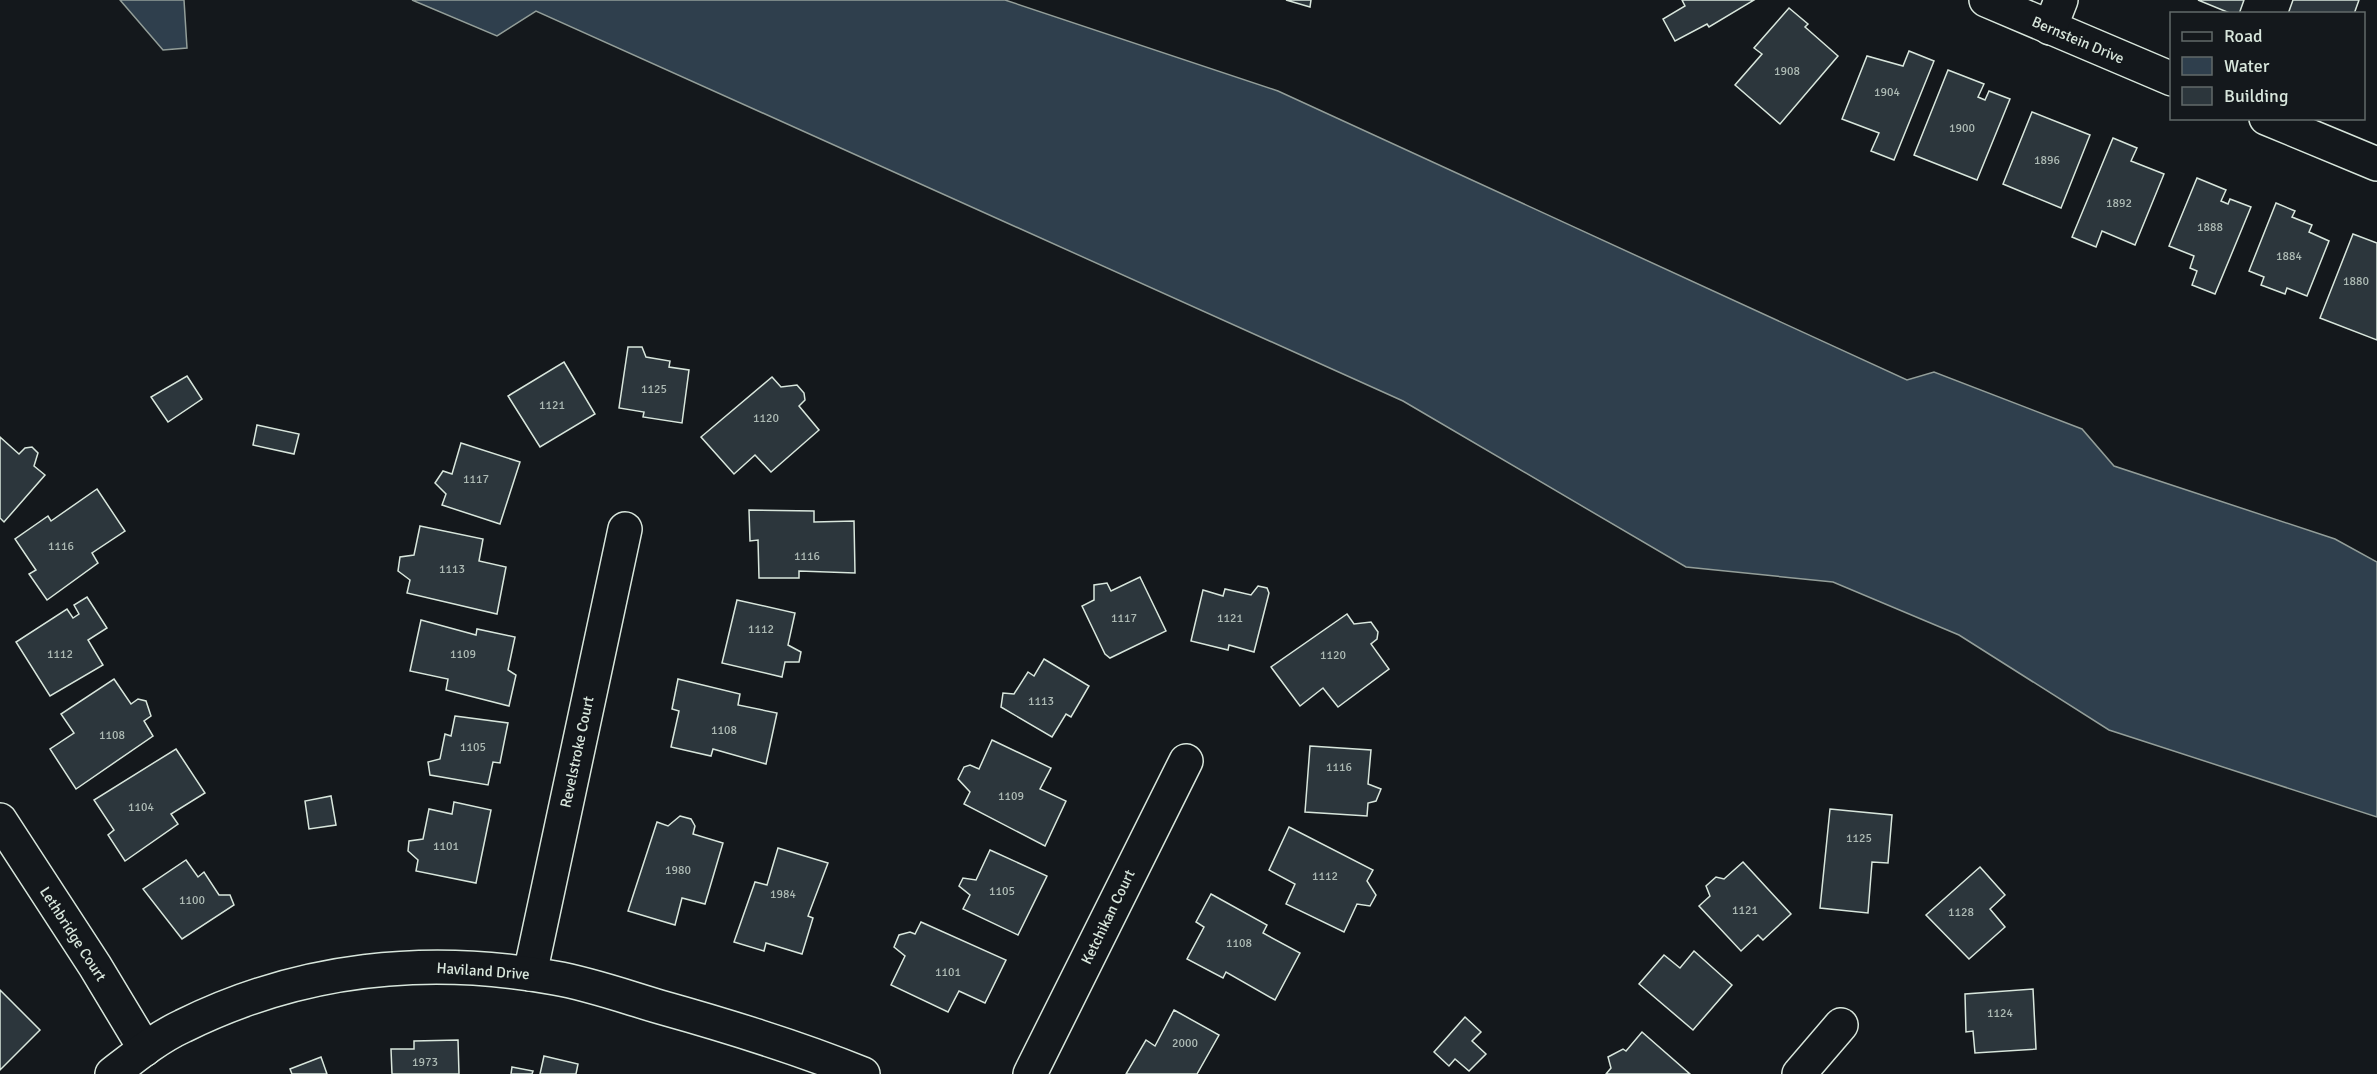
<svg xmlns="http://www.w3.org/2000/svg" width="2377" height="1074" viewBox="0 0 2377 1074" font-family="Signika,sans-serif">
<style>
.water{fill:#2f3f4d;stroke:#939e99;stroke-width:1.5}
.building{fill:#2c363c;stroke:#d8e6dc;stroke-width:1.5}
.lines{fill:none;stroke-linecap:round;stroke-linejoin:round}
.minor-casing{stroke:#d8e6dc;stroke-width:36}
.minor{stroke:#14181c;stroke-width:33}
.labels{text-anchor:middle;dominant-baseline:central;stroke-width:4.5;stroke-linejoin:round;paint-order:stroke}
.number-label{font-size:12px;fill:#adbab4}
.street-label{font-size:15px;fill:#d8e6dc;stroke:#14181c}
</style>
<rect width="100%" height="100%" fill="#14181c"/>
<g class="water">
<polygon points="120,0 184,0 187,48 163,50"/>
<polygon points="412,0 1005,0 1278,91 1907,380 1934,372 2082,429 2114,466 2335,539 2377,562 2377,817 2109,730 1959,635 1833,582 1686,567 1403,401 536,11 497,36"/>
</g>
<g class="building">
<polygon points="1286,0 1311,0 1310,7"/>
<polygon points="1682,0 1754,0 1709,27 1707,24 1675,41 1663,19 1685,6"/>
<polygon points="2198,0 2244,0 2239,14 2232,14"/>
<polygon points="2293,0 2359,0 2354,14 2288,14"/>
<polygon points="1789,8 1808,24 1805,27 1838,56 1780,124 1735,85 1762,54 1754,48"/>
<polygon points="1909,51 1934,61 1894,160 1871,151 1879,133 1842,119 1867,56 1903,66"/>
<polygon points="1948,70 1984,84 1978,97 1985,100 1989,91 2010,99 1977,180 1914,155"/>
<polygon points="2032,112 2090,135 2061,208 2003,184"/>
<polygon points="2113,138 2137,148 2131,161 2164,174 2135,245 2102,231 2096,247 2072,237"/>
<polygon points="2197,178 2226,190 2221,201 2228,204 2230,199 2251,207 2215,294 2192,285 2197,271 2190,268 2194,256 2169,246"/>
<polygon points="2276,203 2295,211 2292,217 2312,225 2309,232 2329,241 2307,296 2287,288 2285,294 2261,285 2264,277 2249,271"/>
<polygon points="2353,234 2377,243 2377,340 2320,318"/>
<polygon points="628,347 642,347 646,357 670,361 669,367 689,370 682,423 643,417 644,412 619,408"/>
<polygon points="564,362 595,414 540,447 508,396"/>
<polygon points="187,376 202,399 168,422 151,397"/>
<polygon points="772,377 781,387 797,385 804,393 805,400 799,406 819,430 771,472 755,455 734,474 701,437"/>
<polygon points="257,425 299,434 294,454 253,445"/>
<polygon points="0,437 19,454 25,448 32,447 38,453 34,466 45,475 4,522 0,518"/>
<polygon points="461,443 520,462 500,524 442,505 446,494 435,483 443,471 452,474"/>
<polygon points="97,489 125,531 92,553 98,563 47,600 29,574 36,570 15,539 48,516 51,521"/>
<polygon points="749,510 814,511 814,522 854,521 855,573 799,571 799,578 759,578 758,540 750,541"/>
<polygon points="420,526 483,539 479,561 506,567 497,614 407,593 410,580 398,571 400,557 414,555"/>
<polygon points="1140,577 1166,631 1110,658 1105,654 1082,606 1094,600 1094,585 1107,583 1111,591"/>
<polygon points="1258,586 1267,588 1269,593 1254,652 1229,645 1228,650 1191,641 1203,590 1223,596 1225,589 1251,595"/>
<polygon points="87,597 107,628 88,640 103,665 50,696 16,642 67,609 73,618 79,614 74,605"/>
<polygon points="737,600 795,613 788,645 801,652 799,662 785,662 782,677 722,663"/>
<polygon points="1347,614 1354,624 1371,622 1378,632 1377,639 1371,644 1389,669 1338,707 1323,688 1300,706 1271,667"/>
<polygon points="421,620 476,635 477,629 515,637 508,670 516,675 509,706 446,690 448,679 410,671"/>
<polygon points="1044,659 1089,686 1071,717 1066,714 1052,737 1001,707 1003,693 1014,694 1028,672 1034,676"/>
<polygon points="114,679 131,704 138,699 146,701 151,716 144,721 153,736 76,789 50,749 74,733 61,714"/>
<polygon points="678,679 740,694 738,705 777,713 766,764 713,749 711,756 671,747 679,711 672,709"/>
<polygon points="455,716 508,723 500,763 493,762 488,785 430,775 428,762 440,759 445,734 451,736"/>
<polygon points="992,740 1051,768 1040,789 1066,801 1045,846 964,804 970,792 958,779 964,767 970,765 979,769"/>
<polygon points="1310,746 1371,750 1368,784 1381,789 1376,801 1368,803 1367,816 1305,812"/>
<polygon points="176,749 205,793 171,814 178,824 125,861 108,835 114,830 94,800"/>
<polygon points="331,796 336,825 309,829 305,801"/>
<polygon points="454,802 491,810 476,883 416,871 418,860 408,851 409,841 423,839 429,809 452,814"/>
<polygon points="1830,809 1892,815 1888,863 1872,862 1868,913 1820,908"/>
<polygon points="680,816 691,819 695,826 693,834 723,843 705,904 682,898 675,925 628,911 657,822 668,826"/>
<polygon points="1289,827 1373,870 1367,881 1376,895 1370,906 1357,904 1344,932 1286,904 1295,884 1269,870"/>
<polygon points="778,848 828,863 808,916 813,918 802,954 766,943 764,951 734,942 755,882 767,885"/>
<polygon points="990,850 1047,876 1018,935 963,909 970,895 959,886 963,878 976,880"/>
<polygon points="186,860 198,877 204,872 219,895 230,895 234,905 182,939 143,889"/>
<polygon points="1743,862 1791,914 1763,940 1758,935 1741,951 1699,906 1710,896 1706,886 1716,877 1724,879"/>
<polygon points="1980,867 2005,895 1990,909 2005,927 1969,959 1926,915"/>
<polygon points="1211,894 1267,925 1263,933 1300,953 1275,1000 1226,972 1223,978 1187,959 1204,927 1196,922"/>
<polygon points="921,922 1006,960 985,1003 959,991 948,1012 891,985 905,956 894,947 899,935 910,932 915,934"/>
<polygon points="1694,951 1732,985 1693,1030 1639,984 1664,955 1680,968"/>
<polygon points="2033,989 2036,1049 1975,1053 1973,1031 1966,1032 1965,994"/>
<polygon points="0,990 40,1030 0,1070"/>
<polygon points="1174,1010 1219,1035 1197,1074 1126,1074 1146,1040 1155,1046"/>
<polygon points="1465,1017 1481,1032 1472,1041 1486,1054 1469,1071 1455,1059 1449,1066 1434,1052"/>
<polygon points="1642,1032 1690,1074 1606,1074 1611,1068 1608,1057 1623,1049 1626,1051"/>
<polygon points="458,1040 459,1074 392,1074 391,1049 414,1049 414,1041"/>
<polygon points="544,1056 578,1064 576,1074 540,1074"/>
<polygon points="321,1057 327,1074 292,1074 290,1069"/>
<polygon points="512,1067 533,1071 532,1074 511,1074"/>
</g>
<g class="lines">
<defs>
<g id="minor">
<polyline points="1986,0 2172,79"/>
<polyline points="2050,28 2061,0"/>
<polyline points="2266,118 2377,164"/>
<polyline points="0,820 95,966 145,1049"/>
<polyline points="530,974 625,529"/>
<path d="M112 1074C134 1057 157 1038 183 1026 300 968 427 955 555 978 590 984 626 997 660 1007 728 1026 797 1047 863 1074"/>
<polyline points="1030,1074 1186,761"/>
<polyline points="1799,1074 1841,1025"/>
</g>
</defs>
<use href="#minor" class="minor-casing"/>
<use href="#minor" class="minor"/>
</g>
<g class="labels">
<g class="number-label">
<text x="1787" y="71">1908</text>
<text x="1887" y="92">1904</text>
<text x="1962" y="128">1900</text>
<text x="2047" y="160">1896</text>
<text x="2119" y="203">1892</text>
<text x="2210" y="227">1888</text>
<text x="2289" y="256">1884</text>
<text x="2356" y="281">1880</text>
<text x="654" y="389">1125</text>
<text x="552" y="405">1121</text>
<text x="766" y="418">1120</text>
<text x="476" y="479">1117</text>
<text x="61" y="546">1116</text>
<text x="807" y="556">1116</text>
<text x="452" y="569">1113</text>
<text x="1124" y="618">1117</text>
<text x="1230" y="618">1121</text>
<text x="761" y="629">1112</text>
<text x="60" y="654">1112</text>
<text x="463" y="654">1109</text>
<text x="1333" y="655">1120</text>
<text x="1041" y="701">1113</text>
<text x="724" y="730">1108</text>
<text x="112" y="735">1108</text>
<text x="473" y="747">1105</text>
<text x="1339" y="767">1116</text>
<text x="1011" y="796">1109</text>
<text x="141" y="807">1104</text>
<text x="1859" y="838">1125</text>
<text x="446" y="846">1101</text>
<text x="678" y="870">1980</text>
<text x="1325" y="876">1112</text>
<text x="1002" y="891">1105</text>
<text x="783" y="894">1984</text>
<text x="192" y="900">1100</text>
<text x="1745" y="910">1121</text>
<text x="1961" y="912">1128</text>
<text x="1239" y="943">1108</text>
<text x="948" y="972">1101</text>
<text x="2000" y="1013">1124</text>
<text x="1185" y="1043">2000</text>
<text x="425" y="1062">1973</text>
</g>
<g class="street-label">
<text transform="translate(2078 40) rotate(23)">Bernstein Drive</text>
<text transform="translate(577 752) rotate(-78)">Revelstroke Court</text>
<text transform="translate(1108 917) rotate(-64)">Ketchikan Court</text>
<text transform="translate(73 934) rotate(57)">Lethbridge Court</text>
<text transform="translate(483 971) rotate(4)">Haviland Drive</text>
</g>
</g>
<rect x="2170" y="12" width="195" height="108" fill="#14181c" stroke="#626a69" stroke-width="1.5"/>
<rect x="2182" y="32" width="30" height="9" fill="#14181c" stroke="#626a69" stroke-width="1.5"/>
<text x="2224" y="42" font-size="18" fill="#d8e6dc">Road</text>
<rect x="2182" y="57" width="30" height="18" fill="#2f3f4d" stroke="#626a69" stroke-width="1.5"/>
<text x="2224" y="72" font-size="18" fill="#d8e6dc">Water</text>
<rect x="2182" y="87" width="30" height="18" fill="#2c363c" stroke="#626a69" stroke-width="1.5"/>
<text x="2224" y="102" font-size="18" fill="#d8e6dc">Building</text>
</svg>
